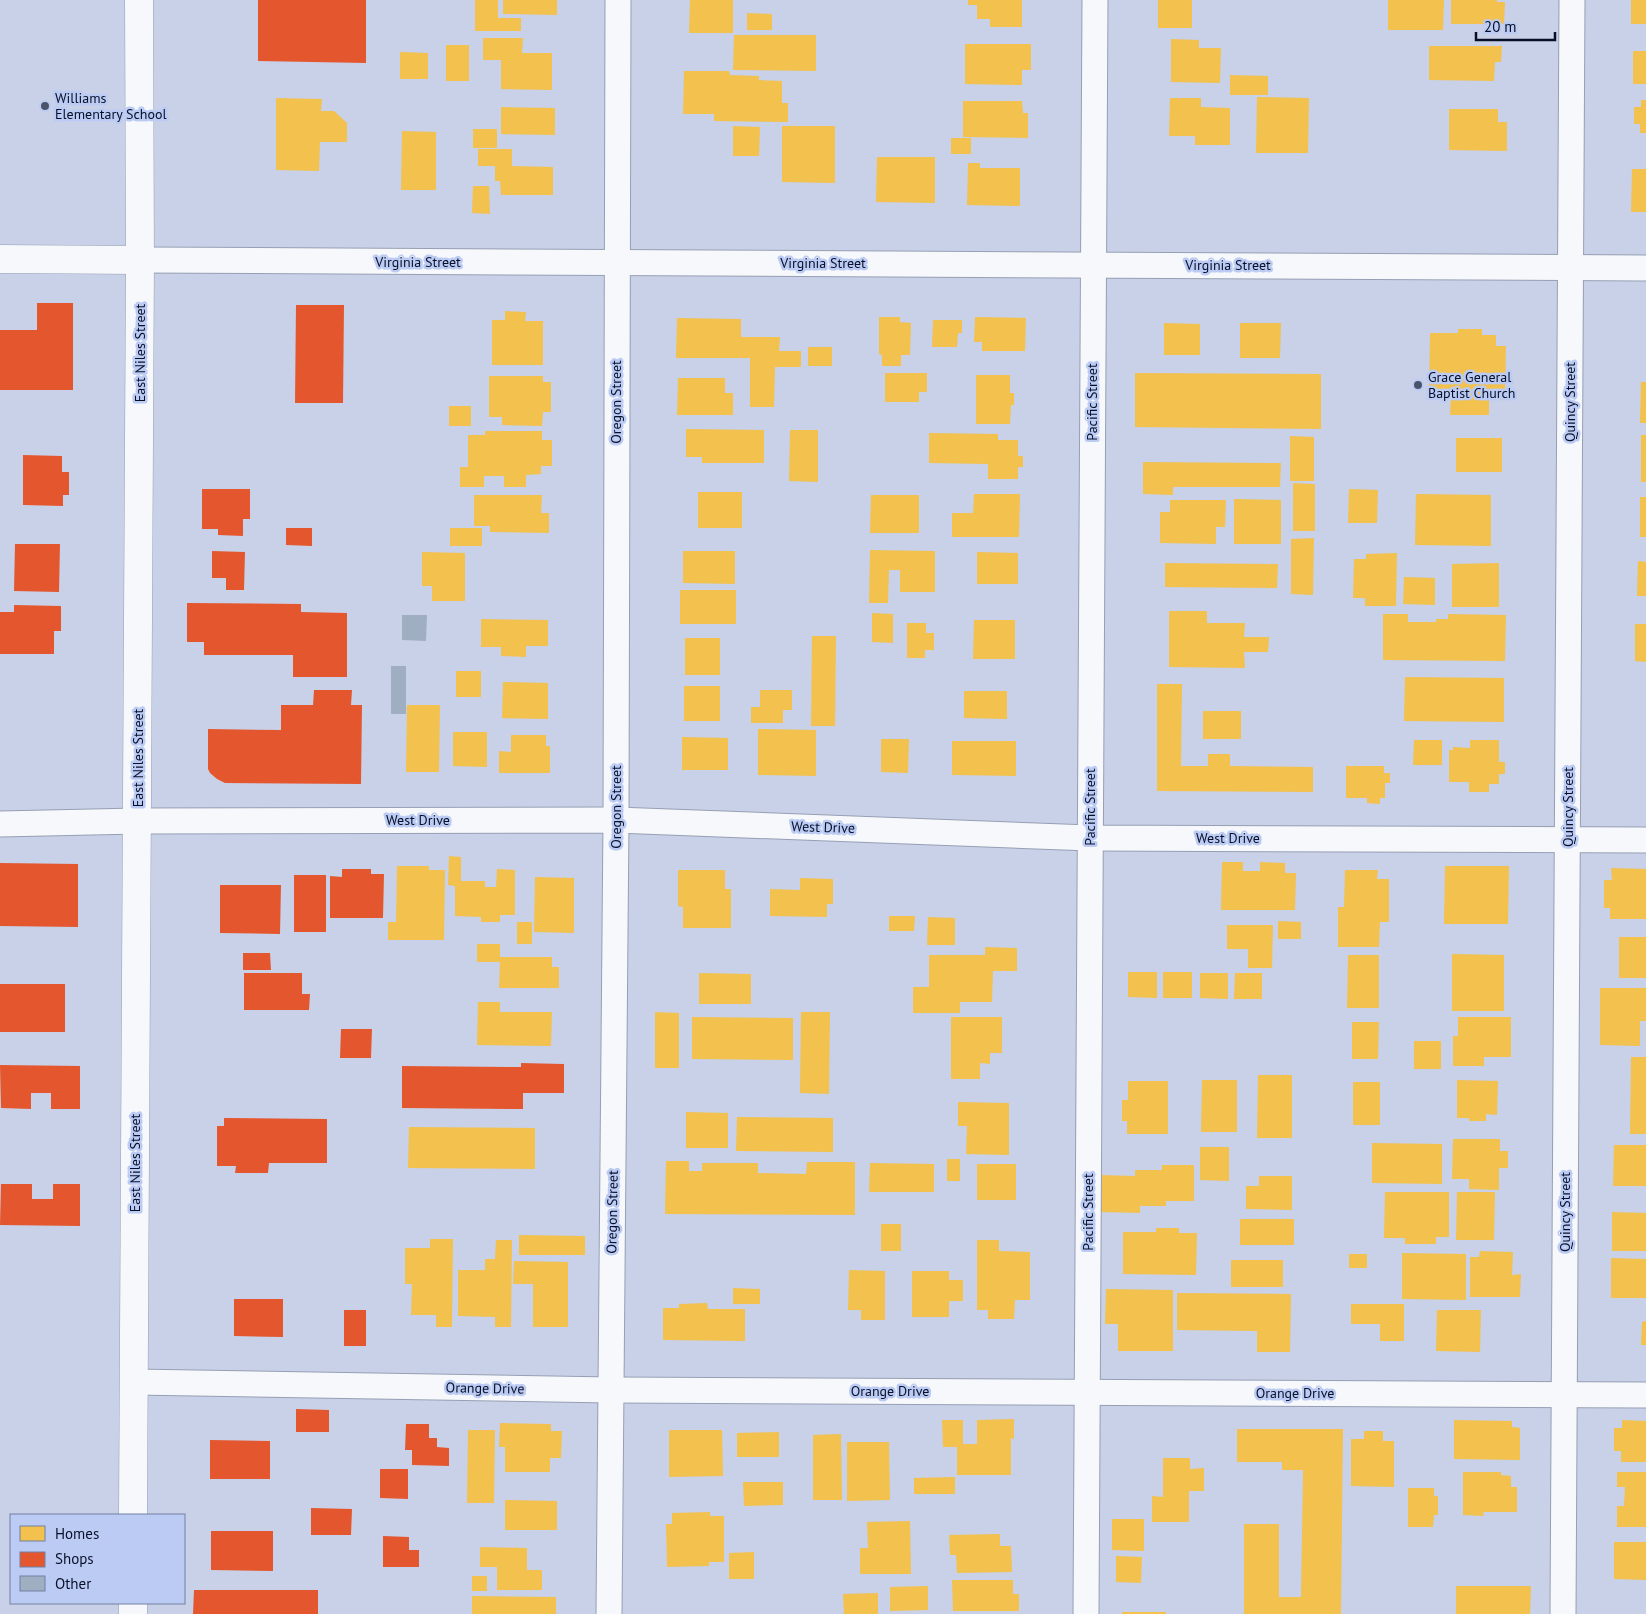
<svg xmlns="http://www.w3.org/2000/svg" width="1646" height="1614" font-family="'PT Sans',sans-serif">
  <rect width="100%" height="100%" fill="#c8d1e7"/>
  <g fill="#f2c14e">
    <path d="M475,0H498V18H521V31H475Z"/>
    <path d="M503,0H557V15L503,14Z"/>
    <path d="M690,0H733V33H689Z"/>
    <path d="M968,0H1022V27H990V19H977V5H968Z"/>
    <rect x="1158" y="0" width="34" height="28"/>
    <path d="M1388,0H1444L1443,30H1388Z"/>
    <path d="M1451,0H1497V2H1505L1504,24H1451Z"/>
    <rect x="1631" y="0" width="15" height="24"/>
    <path d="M747,13L772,14V30H747Z"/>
    <path d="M734,35H816V71L733,70Z"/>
    <path d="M483,38H523L522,53H552V90L501,89V60H483Z"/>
    <path d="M1171,39L1199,40V48H1221L1220,83L1171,82Z"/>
    <path d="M965,44H1031V70H1022V85L965,84Z"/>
    <rect x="446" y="45" width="23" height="36"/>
    <path d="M1429,46H1502L1501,62H1495L1494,81L1429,80Z"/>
    <rect x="1633" y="51" width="13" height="33"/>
    <path d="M400,52L428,53V79H400Z"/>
    <path d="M684,71H729L730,75L759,76V80L782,81V103H788V122L714,121V114H683Z"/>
    <path d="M1230,75L1268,76V95H1230Z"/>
    <path d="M1257,97L1309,98L1308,153H1256Z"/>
    <path d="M276,98L322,99L321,111H334L347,123V142H320L319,171L276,170Z"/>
    <path d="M1170,98H1201V107L1230,108V145H1195V136H1169Z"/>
    <path d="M1641,100H1646V133H1640V124H1634V107H1641Z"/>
    <path d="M963,101H1022L1023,113H1028V138L963,137Z"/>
    <path d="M501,107L555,108V135L501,134Z"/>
    <path d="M1449,109H1498V122H1507V151L1449,150Z"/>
    <path d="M733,126L760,127L759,156H733Z"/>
    <path d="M782,126H835V183L782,182Z"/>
    <rect x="473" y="129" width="24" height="19"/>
    <path d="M402,131L436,132V190H401Z"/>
    <rect x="951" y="138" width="20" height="16"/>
    <path d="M478,149H512V166L553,167V195H501L500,181H495V166H478Z"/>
    <path d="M877,157H935V203L876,202Z"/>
    <path d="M968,163H980V168H1020V206L967,205Z"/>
    <path d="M1632,169H1646V212H1631Z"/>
    <path d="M473,186H489L490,214L472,213Z"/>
    <path d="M505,311L526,312L525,321H543V365H492V320H505Z"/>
    <path d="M879,317H900V322L911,323L910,355H901V366H882V355L879,354Z"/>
    <path d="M975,317L1026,318L1025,351H982V342H974Z"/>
    <path d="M677,318L741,319V337H780L779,351H801V367H775L774,407H750V358H676Z"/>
    <path d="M933,320H962V333H958L957,347H932Z"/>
    <path d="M1164,323L1200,324V355H1164Z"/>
    <path d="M1240,323H1281L1280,358H1240Z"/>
    <path d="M1458,329H1482V335H1496V346H1506L1505,400H1489V415H1450L1451,397H1429L1430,333H1458Z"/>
    <rect x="808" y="347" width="24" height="19"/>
    <path d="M885,373H927V392H919V402H885Z"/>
    <path d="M1135,373L1321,374V429L1135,427Z"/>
    <path d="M976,375H1010V393H1014V405H1011L1010,424H976Z"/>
    <path d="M489,376H543V382H551V412H543L542,426L502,425V417H489Z"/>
    <path d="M678,378H725V393H733V415H677Z"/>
    <path d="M1641,382H1646V423H1640Z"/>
    <rect x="449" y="406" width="22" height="20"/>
    <path d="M686,429L764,430V463H702V457H686Z"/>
    <path d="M790,430H818V482L789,481Z"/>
    <path d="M485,431H542V440H552V466H541V474L526,475V487H504V476H484V487H460V467H468V435H485Z"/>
    <path d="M929,433L998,434V440H1018V456H1023V467H1018V479H988V464L929,463Z"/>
    <rect x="1641" y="435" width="5" height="47"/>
    <path d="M1290,436L1314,437V481H1290Z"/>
    <rect x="1456" y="438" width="46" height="34"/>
    <path d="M1143,462L1281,463L1280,487H1173V495L1143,494Z"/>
    <path d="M1293,483L1315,484V531H1293Z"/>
    <path d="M1349,489L1378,490L1377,523H1348Z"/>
    <rect x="698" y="492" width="44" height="36"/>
    <path d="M974,494H1020L1019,537H952V513H973Z"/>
    <path d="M1416,494L1491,495V546L1415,545Z"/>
    <path d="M474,495H542L541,513H549V533L490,532V526H474Z"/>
    <path d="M871,495H919V533H870Z"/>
    <rect x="1640" y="497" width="6" height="40"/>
    <path d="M1234,499L1281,500V544H1234Z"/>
    <path d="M1170,500H1226L1225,527H1216V544L1160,543V512H1170Z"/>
    <rect x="450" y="528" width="32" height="18"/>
    <path d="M1314,538L1313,595L1291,594V539Z"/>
    <path d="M870,550L935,551V592H900V570H889L888,603H869Z"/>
    <path d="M683,551H735V584L683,583Z"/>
    <path d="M422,552L465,553V601H432V586H422Z"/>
    <path d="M977,552L1018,553V584H977Z"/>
    <path d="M1397,553L1396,606H1365V598H1353L1354,559H1366V554Z"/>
    <path d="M1638,561L1646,562V596H1637Z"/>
    <path d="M1165,563L1278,564L1277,588L1165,587Z"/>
    <path d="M1499,563V607H1452V564Z"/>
    <path d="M1404,577L1435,578V605L1403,604Z"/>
    <rect x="680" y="590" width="56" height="34"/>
    <path d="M1169,611H1207V623H1245L1244,637H1269L1268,652H1244L1245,668L1169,667Z"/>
    <path d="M872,613L893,614V643L872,642Z"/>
    <path d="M1383,614H1408V622H1436V619H1448V614L1506,615L1505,661L1383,660Z"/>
    <path d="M481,619L548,620V646H526V657L501,656V647H481Z"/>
    <path d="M974,620H1015V659H973Z"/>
    <path d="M907,623H926V633H934V650H925V658H907Z"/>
    <path d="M1635,624H1646V662L1635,661Z"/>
    <path d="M812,636H836L835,726H811Z"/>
    <rect x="685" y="638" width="35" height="37"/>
    <rect x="456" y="671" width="25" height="26"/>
    <path d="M1405,677L1504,678V722L1404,721Z"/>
    <path d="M503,682L548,683V719L502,718Z"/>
    <path d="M1157,684H1182L1181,766H1208V754H1230V766L1313,767V792L1157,791Z"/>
    <rect x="684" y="686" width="36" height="35"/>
    <path d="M760,690H792V710H783V723H751V707H760Z"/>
    <path d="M964,691H1007V719L964,718Z"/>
    <path d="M407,705H440L439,772H406Z"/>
    <rect x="1203" y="711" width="38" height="28"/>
    <path d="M758,729L816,730V776L758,775Z"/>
    <path d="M453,732H487V767L453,766Z"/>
    <path d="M511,735H546V746H550V773H499V751L511,752Z"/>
    <path d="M682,737L728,738V770H682Z"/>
    <path d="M881,739H909L908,773L881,772Z"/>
    <path d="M1414,740H1442V765H1413Z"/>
    <path d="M1470,740H1499V762H1505V774H1499V784H1489V792H1469V782H1449V750H1453V747L1470,748Z"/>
    <path d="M952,741H1016V776L952,775Z"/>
    <path d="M1346,766H1384V773H1390V783H1385V798H1380V804L1367,803V798H1346Z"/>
    <path d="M449,856L461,857V881H485V887H496L497,869L515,870V915H500V922H481V917L455,916V886L448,885Z"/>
    <path d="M1222,862H1243V871H1260V862L1285,863V873H1296L1295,910H1221Z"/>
    <path d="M397,866H429V870H445L444,940H388V922H396Z"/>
    <path d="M1445,866H1509L1508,924H1444Z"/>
    <path d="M1611,868L1646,869V919H1610V908H1604V880H1612Z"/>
    <path d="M678,870H725V889H731V928H683V907L678,906Z"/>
    <path d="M1345,870H1378L1377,879H1389V922H1380L1379,947H1338V907H1344Z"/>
    <path d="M535,877L574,878V933L534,932Z"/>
    <path d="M800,878L833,879V904H827V917L770,916V889L800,890Z"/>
    <path d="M889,916H915L914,931H889Z"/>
    <path d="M928,917L955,918V945H927Z"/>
    <path d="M1278,921L1301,922V939H1278Z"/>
    <rect x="517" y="922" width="15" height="22"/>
    <path d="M1227,925H1273L1272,968H1248V949H1227Z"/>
    <rect x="1619" y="937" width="27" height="41"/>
    <path d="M477,944H500V957H552V967H559V988H499L500,962H477Z"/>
    <path d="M985,947L1017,948V971H993L992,1002H960V1013H913V987H929V955H985Z"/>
    <path d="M1452,954L1504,955V1011H1452Z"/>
    <path d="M1348,955H1379V1008H1347Z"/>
    <path d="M1128,972H1157V998L1128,997Z"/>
    <rect x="1163" y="972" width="29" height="26"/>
    <path d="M699,973L751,974V1004H699Z"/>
    <path d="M1200,973H1228V999L1200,998Z"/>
    <path d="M1235,973H1262V999H1234Z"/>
    <path d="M1600,988H1646V1021H1640V1046L1600,1045Z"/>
    <path d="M478,1002H500V1012H552L551,1046L477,1045Z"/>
    <path d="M655,1012L679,1013V1068H655Z"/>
    <path d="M801,1012H830L829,1094L800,1093Z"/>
    <path d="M692,1017L793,1018V1060L692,1059Z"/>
    <path d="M951,1017H1002V1053H990V1064L980,1063V1079H951Z"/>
    <path d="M1458,1017H1511V1057H1484V1066H1453V1036H1458Z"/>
    <path d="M1352,1022H1379L1378,1059H1352Z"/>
    <rect x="1414" y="1041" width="27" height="28"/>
    <path d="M1631,1057H1646V1134H1630Z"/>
    <path d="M1258,1075H1292V1138H1257Z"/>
    <path d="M1202,1080H1237V1132H1201Z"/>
    <path d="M1457,1080L1498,1081L1497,1115L1486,1114V1121H1469V1118H1457Z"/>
    <path d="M1128,1081H1168V1134H1127V1121H1122V1100H1128Z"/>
    <rect x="1353" y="1082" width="27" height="43"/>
    <path d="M958,1102L1009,1103V1155L966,1154L967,1126H958Z"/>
    <path d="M686,1112L728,1113V1148H686Z"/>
    <path d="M737,1117L833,1118V1152L736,1151Z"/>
    <path d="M409,1127L535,1128V1169L408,1168Z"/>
    <path d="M1453,1139H1500V1151H1508V1168H1499V1190L1469,1189V1179H1452Z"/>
    <path d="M1372,1143L1442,1144V1184L1372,1183Z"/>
    <path d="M1614,1145H1646V1186H1613Z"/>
    <path d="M1200,1147H1229V1181L1200,1180Z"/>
    <rect x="947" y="1159" width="13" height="22"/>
    <path d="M666,1161H689V1171H702V1163H758V1173L806,1174L807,1162H855V1215L665,1214Z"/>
    <path d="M870,1163L934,1164V1192H869Z"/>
    <rect x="977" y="1164" width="39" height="36"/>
    <path d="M1162,1165H1194V1201H1166V1206H1140V1213L1100,1212V1175L1135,1176V1170H1162Z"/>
    <path d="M1259,1176H1292V1210L1246,1209V1186H1259Z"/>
    <path d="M1385,1192H1449V1237H1436V1244H1405V1238H1384Z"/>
    <path d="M1457,1192H1495L1494,1240H1456Z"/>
    <path d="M1612,1212L1646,1213V1251H1612Z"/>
    <rect x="1240" y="1219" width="54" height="26"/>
    <rect x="881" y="1224" width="20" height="27"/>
    <path d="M1156,1228H1179V1233H1197L1196,1275L1123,1274V1232H1156Z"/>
    <path d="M519,1235L585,1236V1255H519Z"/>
    <path d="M430,1239H453L452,1327H436V1315H411L412,1284H405V1248H430Z"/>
    <path d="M496,1240H512L511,1327H495V1317L458,1316V1270H485V1259H495Z"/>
    <path d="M977,1240H999V1251L1030,1252V1300H1015L1014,1319H988V1310H977Z"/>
    <path d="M1480,1251L1513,1252L1512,1275L1521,1274L1520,1297H1470V1257H1479Z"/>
    <path d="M1402,1253L1466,1254V1300L1402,1299Z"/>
    <rect x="1349" y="1254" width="18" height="14"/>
    <path d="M1611,1258L1646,1259V1298H1611Z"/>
    <rect x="1231" y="1260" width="52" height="27"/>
    <path d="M514,1261L568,1262V1327H533V1284H513Z"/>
    <path d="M849,1270L885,1271V1320H861V1310H848Z"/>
    <path d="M912,1271H949V1280H963V1301H949V1317H912Z"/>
    <path d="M733,1288L760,1289V1304H733Z"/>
    <path d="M1106,1289L1173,1290V1351H1118V1324H1105Z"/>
    <path d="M1177,1293L1291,1294L1290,1352H1257V1331L1177,1330Z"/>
    <path d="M707,1303L708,1309H745V1341L663,1340V1308H679V1304Z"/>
    <path d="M1351,1304H1404V1341H1380V1324H1351Z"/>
    <path d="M1437,1310H1481L1480,1352L1436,1351Z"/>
    <path d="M1646,1321V1345H1641L1642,1322Z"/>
    <path d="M1014,1419V1439L1011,1438V1475H957V1447H943L942,1420H963V1444H977V1420Z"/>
    <path d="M1454,1420L1512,1421V1427L1520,1428V1460L1454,1459Z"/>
    <path d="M1622,1420L1646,1421V1462H1621V1451H1614V1428H1622Z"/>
    <path d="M500,1423L551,1424V1431H562L561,1458H550V1472H505V1447H499Z"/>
    <path d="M1237,1429H1343L1341,1614H1244V1524H1279V1597H1301L1303,1470H1282V1462H1237Z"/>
    <path d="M468,1430H495L494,1503H467Z"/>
    <path d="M669,1430H722L723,1476L669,1477Z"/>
    <path d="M1364,1431H1383V1441H1394V1487L1351,1486V1439H1364Z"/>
    <path d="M779,1432V1457H737V1433Z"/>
    <path d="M841,1434L842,1500H813V1435Z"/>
    <path d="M847,1442H889L890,1500L847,1501Z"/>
    <path d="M1163,1458H1190V1469L1204,1468V1491H1189V1522H1152V1496L1163,1497Z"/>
    <path d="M1463,1472H1501V1475L1511,1476V1487H1517V1512H1483L1484,1516L1463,1515Z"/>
    <path d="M1617,1472H1646V1527H1617V1506H1624L1625,1487H1617Z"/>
    <path d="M955,1477V1494H914V1478Z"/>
    <path d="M743,1482H783V1505L744,1506Z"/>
    <path d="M1408,1488H1434V1496H1438V1515H1434L1433,1527H1408Z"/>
    <path d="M505,1500L557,1501V1530H505Z"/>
    <path d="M710,1512V1516H724V1562H709V1566L667,1567L666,1524H672V1513Z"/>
    <path d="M1112,1519H1144V1551L1112,1550Z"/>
    <path d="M910,1521L911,1574H860V1548H868L867,1522Z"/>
    <path d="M1000,1534V1546H1011L1012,1572L957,1573L956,1555H950L949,1535Z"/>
    <path d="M1614,1542H1646V1580L1614,1579Z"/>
    <path d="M480,1547L527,1548V1570H542V1590H497V1567H480Z"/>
    <path d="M754,1552V1579H729V1553Z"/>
    <path d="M1116,1556L1142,1557L1141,1583L1116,1582Z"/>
    <rect x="472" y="1576" width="15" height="15"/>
    <path d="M952,1580H1013V1594H1019V1611H953Z"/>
    <path d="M928,1586V1610L890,1611V1587Z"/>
    <path d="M1456,1586H1531L1530,1614H1456Z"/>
    <path d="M878,1593V1614H844L843,1594Z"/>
    <path d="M472,1596L556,1597V1614H472Z"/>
    <rect x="1122" y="1612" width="44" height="2"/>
  </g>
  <g fill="#e4572e">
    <path d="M258,0H366V63L258,61Z"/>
    <path d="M37,303H73V390H0V330H37Z"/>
    <path d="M296,305H344L343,403H295Z"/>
    <path d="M23,455L62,456V472H69V495H63V506L23,505Z"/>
    <path d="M202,489H250V519H243V536L218,535V529H202Z"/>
    <path d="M286,528H312V546L286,545Z"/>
    <path d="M15,544H60L59,592L14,591Z"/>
    <path d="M212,551L245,552L244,590H226V578H212Z"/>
    <path d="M187,603L301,604V612L347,613V677H293V655H204V642H187Z"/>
    <path d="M14,605L61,606V631H54V654H0V612H14Z"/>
    <path d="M314,690H352L351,705H362L361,784L225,783L217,779L210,773L208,769V729L281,730V705H313Z"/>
    <path d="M0,863L78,864V927L0,926Z"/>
    <path d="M342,869H371V874H384L383,918H330V876L342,877Z"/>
    <rect x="294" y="875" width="32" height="57"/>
    <path d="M220,885H281L280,934L220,933Z"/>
    <path d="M243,953H270L271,970H243Z"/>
    <path d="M244,973H302V994H310L309,1010H244Z"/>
    <rect x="0" y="984" width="65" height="48"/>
    <path d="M341,1029H372L371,1058H340Z"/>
    <path d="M521,1063L564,1064V1093H523V1109L402,1108V1066L521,1067Z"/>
    <path d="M0,1065L80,1066V1109H51V1093H31V1109L1,1108Z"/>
    <path d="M224,1118L327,1119V1163H269L268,1173H235L236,1166H217V1126H224Z"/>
    <path d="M1,1184H32V1199H53V1184H80V1226L0,1225Z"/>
    <path d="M234,1299H283V1337L234,1336Z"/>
    <rect x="344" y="1310" width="22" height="36"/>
    <path d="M296,1409L329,1410V1432H296Z"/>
    <path d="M406,1424H429V1438H437V1447L449,1448V1466L412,1465V1450H405Z"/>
    <path d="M210,1440L270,1441V1479H210Z"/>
    <path d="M380,1469H408V1499L380,1498Z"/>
    <path d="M311,1508L352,1509L351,1535H311Z"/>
    <path d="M211,1531H273V1571L211,1570Z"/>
    <path d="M383,1536L409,1537V1550H419V1567H383Z"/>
    <path d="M194,1590H318V1614H193Z"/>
  </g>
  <g fill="#a0aec2">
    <path d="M402,615H427L426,641L402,640Z"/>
    <rect x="391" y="666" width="15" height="48"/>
  </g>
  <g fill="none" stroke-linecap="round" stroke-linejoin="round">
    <defs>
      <g id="street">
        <path d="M140,260L1646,268"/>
        <path d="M0,824L138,821L616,820L1090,838L1646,840"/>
        <path d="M134,1382L611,1390L1646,1395"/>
        <path d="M609,1614L616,820L618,0"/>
        <path d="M1086,1614L1095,0"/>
        <path d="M1563,1614L1572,0"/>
      </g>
      <g id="secondary">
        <path d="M0,259L140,260"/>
        <path d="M133,1515L140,260L139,0"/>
        <path d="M133,1614V1603"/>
      </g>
    </defs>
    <use href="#street" stroke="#969fb4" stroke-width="27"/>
    <use href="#secondary" stroke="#969fb4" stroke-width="29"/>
    <use href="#street" stroke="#f7f8fb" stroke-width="25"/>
    <use href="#secondary" stroke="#f7f8fb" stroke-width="28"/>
  </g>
  <g fill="#4b546b" stroke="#bbcbf4" stroke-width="2">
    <circle cx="45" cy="106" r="5"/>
    <circle cx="1418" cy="385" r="5"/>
  </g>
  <g text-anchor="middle" stroke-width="5" stroke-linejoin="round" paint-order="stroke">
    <g font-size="14" fill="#081028" stroke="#bbcbf4" text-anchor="start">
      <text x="55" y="103">Williams<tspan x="55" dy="16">Elementary School</tspan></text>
      <text x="1428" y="382">Grace General<tspan x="1428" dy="16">Baptist Church</tspan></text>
    </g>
    <g font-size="14" fill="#081028" stroke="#bbcbf4">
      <text x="418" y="267">Virginia Street</text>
      <text x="823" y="268">Virginia Street</text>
      <text x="1228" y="270">Virginia Street</text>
      <text transform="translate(140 353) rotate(-90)" y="5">East Niles Street</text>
      <text transform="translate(616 402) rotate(-90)" y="5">Oregon Street</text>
      <text transform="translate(1092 402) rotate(-90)" y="5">Pacific Street</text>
      <text transform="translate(1570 402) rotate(-90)" y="5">Quincy Street</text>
      <text transform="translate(138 758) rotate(-90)" y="5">East Niles Street</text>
      <text transform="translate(616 807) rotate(-90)" y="5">Oregon Street</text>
      <text transform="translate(1090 807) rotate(-90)" y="5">Pacific Street</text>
      <text transform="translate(1568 807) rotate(-90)" y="5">Quincy Street</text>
      <text x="418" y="825">West Drive</text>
      <text transform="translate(823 827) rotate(2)" y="5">West Drive</text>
      <text x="1228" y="843">West Drive</text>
      <text transform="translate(135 1163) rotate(-90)" y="5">East Niles Street</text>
      <text transform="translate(612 1212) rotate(-89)" y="5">Oregon Street</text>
      <text transform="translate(1088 1212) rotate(-90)" y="5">Pacific Street</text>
      <text transform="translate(1565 1212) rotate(-90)" y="5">Quincy Street</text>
      <text transform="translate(485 1388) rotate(1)" y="5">Orange Drive</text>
      <text x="890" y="1396">Orange Drive</text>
      <text x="1295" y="1398">Orange Drive</text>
    </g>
  </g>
  <rect x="10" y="1514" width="175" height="90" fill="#bbcbf4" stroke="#7380a2"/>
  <rect x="20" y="1526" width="25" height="15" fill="#f2c14e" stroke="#7380a2"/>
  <text x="55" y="1539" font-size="15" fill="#081028">Homes</text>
  <rect x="20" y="1552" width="25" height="15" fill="#e4572e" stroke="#7380a2"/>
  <text x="55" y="1564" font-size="15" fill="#081028">Shops</text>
  <rect x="20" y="1576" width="25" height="15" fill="#a0aec2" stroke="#7380a2"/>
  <text x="55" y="1589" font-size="15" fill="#081028">Other</text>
  <path d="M1476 32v8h79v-8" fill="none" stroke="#081028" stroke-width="2.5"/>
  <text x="1484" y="32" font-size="15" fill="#081028" stroke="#bbcbf4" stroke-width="4" paint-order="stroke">20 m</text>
</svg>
